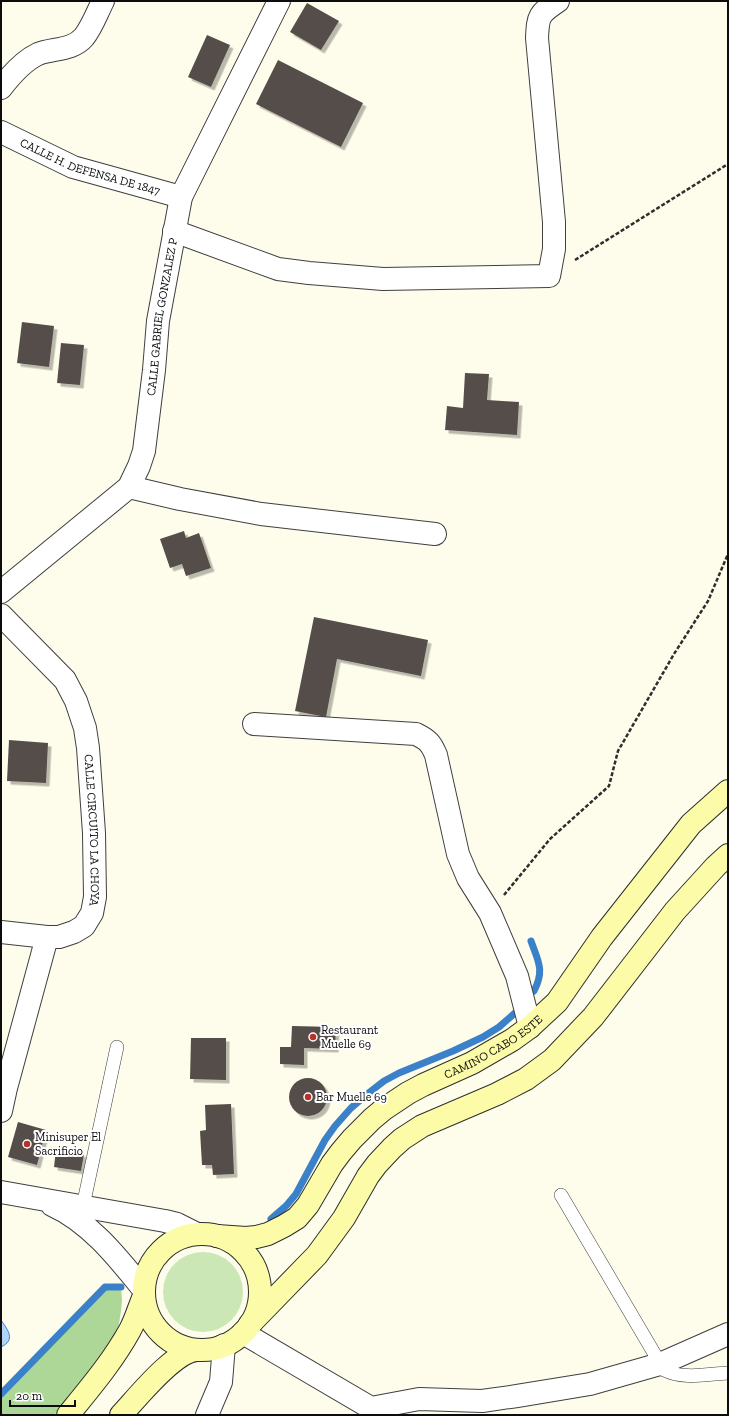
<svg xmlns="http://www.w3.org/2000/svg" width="729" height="1416" font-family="'Zilla Slab',serif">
  <defs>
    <filter id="shadow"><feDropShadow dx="3.5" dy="3.5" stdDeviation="0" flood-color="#0004"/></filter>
  </defs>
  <rect width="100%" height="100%" fill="#fefdeb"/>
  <circle fill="#cbe7b6" cx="203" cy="1292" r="40"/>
  <path fill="#add796" d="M105,1287H121L122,1300L121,1311L119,1324L114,1337L73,1396L54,1415H1V1394Z"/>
  <path fill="#b1d4f4" stroke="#3b81c9" d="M1,1320C8,1330 16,1340 1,1347Z"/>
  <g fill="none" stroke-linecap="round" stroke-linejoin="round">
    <g stroke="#3b81c9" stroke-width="7">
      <path d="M531,941C538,961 545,970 534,991"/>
      <path d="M271,1219L286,1206L296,1194L325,1140L335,1126L351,1108L366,1095L384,1081L399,1073L453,1051L483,1037L499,1027L515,1013"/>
      <path d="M1,1394L105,1287H121"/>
    </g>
  </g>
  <g fill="#544e48" filter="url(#shadow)">
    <path d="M307,3L339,21L321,50L290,32Z"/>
    <path d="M207,35L230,45L211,87L188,77Z"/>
    <path d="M278,60L363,103L341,147L256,104Z"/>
    <path d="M22,322L54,326L49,367L17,363Z"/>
    <path d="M61,343L84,345L80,385L57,383Z"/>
    <path d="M465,373L489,374L487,400L519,402L517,435L445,430L447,406L463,408Z"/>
    <path d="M184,531L186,538L199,533L211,568L186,576L182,564L170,568L160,539Z"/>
    <path d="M314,617L428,640L421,676L337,659L326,717L295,711Z"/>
    <path d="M9,740L48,743L46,783L7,781Z"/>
    <path d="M292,1026L336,1027L335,1049L304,1048V1065L280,1064V1047H291Z"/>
    <path d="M191,1038H226V1080L190,1079Z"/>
    <circle cx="308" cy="1097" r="19"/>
    <path d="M231,1104L234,1174L213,1175L212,1165H202L200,1131L206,1130L205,1105Z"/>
    <path d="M18,1122L46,1130L37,1165L8,1157Z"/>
    <path d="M56,1150L84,1154L81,1171L54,1167Z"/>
  </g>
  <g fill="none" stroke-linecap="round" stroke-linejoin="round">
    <defs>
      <g id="service">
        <path d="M561,1195L664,1370C685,1380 706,1374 728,1373"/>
        <path d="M83,1206L117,1047"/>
      </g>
      <g id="minor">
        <path d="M1,88C11,75 23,61 38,54C53,48 72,51 84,37C92,27 97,13 103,1"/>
        <path id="s1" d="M1,132L73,167L181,197"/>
        <path d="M174,231L278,269L309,273L383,279L549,276L554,249V222L537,38C538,15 539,14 558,1"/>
        <path d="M129,487L180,499L261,514L435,534"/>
        <path id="s2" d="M1,592L129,487L139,466L144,451L154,370L158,321L181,197L279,1"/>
        <path id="s3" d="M1,615L65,680L76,701L85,728L88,748L94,833L95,897L92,913L84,926L74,932L59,937H47L6,1088L1,1111"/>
        <path d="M254,724L416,734C428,740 431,743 436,755L458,854L468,878L490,913L517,976L530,1027"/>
        <path d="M1,932L47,937"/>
        <path d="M1,1192L165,1221L177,1224L197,1234"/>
        <path d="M52,1205C90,1222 118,1258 144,1290"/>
        <path d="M243,1333L371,1408L419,1399L482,1401L517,1396L590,1384L660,1364L728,1334"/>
        <path d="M207,1415L221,1382L224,1345"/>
      </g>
      <g id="secondary">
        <circle cx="202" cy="1292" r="58"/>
        <path id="s4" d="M217,1236L246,1238L256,1237L268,1234L284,1226L297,1218L308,1205L332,1164L341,1152L352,1139L372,1119L384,1109L408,1093L423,1085L472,1063L512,1040L530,1027L557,1002L602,937L691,824L728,791"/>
        <path d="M250,1324L317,1255L344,1218L368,1176L377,1164L392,1148L402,1139L422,1126L497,1094L526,1079L552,1060L593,1017L675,911L716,866L728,855"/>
        <path d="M68,1415C90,1388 113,1361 130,1330C136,1319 139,1307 144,1296"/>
        <path d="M121,1415C137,1398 174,1351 197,1350"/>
      </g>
    </defs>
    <use href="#service" stroke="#3f3f3f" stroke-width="14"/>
    <use href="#minor" stroke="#3f3f3f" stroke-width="24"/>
    <use href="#secondary" stroke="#2e2e2e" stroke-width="24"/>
    <g stroke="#2e2e2e" stroke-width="2.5" stroke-dasharray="4 2" stroke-linecap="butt">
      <path d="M575,260L728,164"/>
      <path d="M504,895L550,839L609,786L618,751L674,654L708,601L728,554"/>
    </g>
    <use href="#service" stroke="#fff" stroke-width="13"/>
    <use href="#minor" stroke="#fff" stroke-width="22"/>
    <use href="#secondary" stroke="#fcfca8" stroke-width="22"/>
  </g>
  <g fill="#b73029" stroke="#fff" stroke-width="1.5">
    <circle cx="313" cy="1037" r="4"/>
    <circle cx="308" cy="1097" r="4"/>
    <circle cx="27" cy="1144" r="4"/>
  </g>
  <g text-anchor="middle" stroke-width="4" stroke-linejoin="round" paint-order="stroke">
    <g font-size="12" fill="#0c0c0c" stroke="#fff">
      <text dy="4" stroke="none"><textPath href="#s1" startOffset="96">CALLE H. DEFENSA DE 1847</textPath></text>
      <text dy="4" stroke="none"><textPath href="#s2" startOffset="340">CALLE GABRIEL GONZALEZ P</textPath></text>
      <text dy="4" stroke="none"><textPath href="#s3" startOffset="246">CALLE CIRCUITO LA CHOYA</textPath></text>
      <text dy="4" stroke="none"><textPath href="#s4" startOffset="351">CAMINO CABO ESTE</textPath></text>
    </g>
    <g font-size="12" fill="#0c0c0c" stroke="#fff" text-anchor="start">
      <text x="321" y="1034">Restaurant<tspan x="321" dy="14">Muelle 69</tspan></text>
      <text x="316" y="1101">Bar Muelle 69</text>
      <text x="35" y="1141">Minisuper El<tspan x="35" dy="14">Sacrificio</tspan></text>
    </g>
  </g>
  <rect width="729" height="1416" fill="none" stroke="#0c0c0c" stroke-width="4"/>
  <path d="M10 1400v6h65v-6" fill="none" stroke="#0c0c0c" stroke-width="2"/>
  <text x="16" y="1400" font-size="12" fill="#0c0c0c" stroke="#ffffff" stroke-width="3" paint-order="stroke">20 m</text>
</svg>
